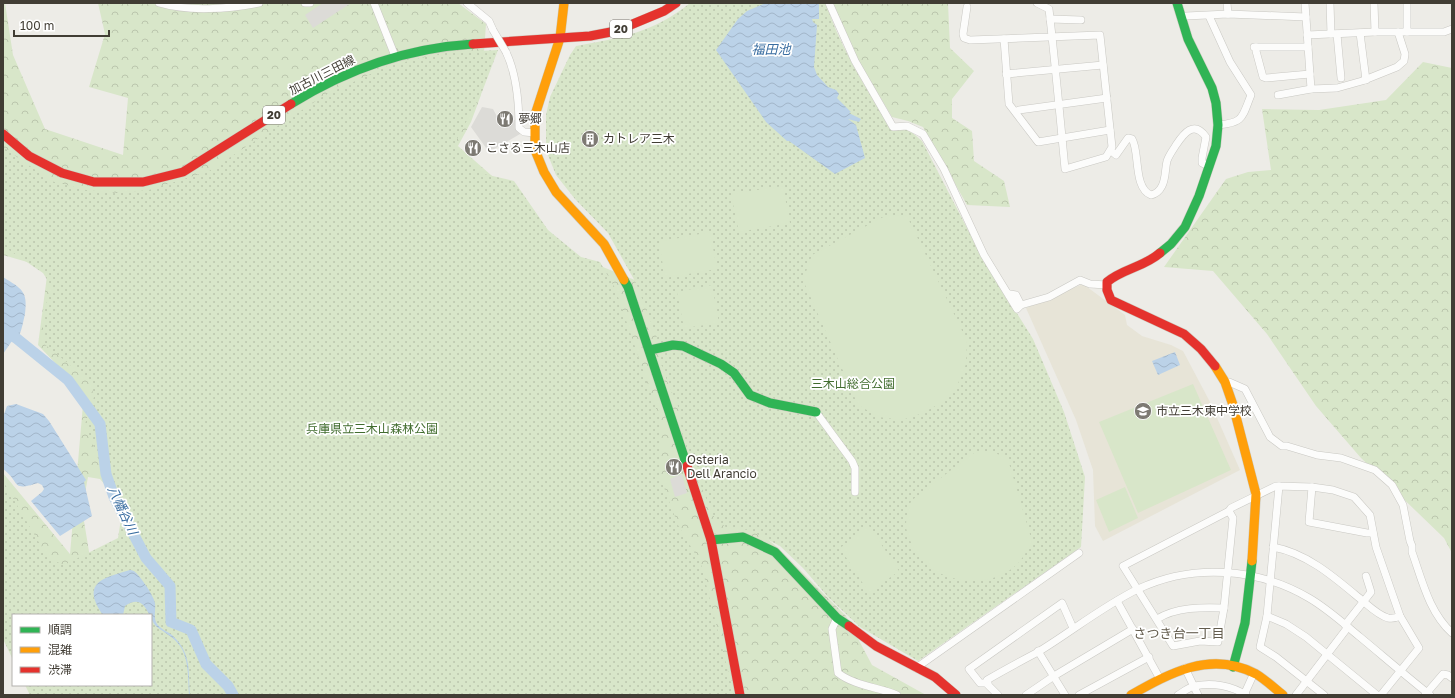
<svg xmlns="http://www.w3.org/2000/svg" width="1455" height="698" font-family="'Golos Text','Noto Sans JP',sans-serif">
  <defs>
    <pattern id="forest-crowns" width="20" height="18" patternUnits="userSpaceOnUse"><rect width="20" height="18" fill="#d8e6c9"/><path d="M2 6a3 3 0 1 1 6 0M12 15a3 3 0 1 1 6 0" fill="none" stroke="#bbc6ad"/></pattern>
    <pattern id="park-dots" width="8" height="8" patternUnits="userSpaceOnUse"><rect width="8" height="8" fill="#d8e6c9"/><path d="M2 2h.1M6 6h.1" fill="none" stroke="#bbc6ad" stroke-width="1.8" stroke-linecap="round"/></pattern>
    <pattern id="water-waves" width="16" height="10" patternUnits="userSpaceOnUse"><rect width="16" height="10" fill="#bbd2e8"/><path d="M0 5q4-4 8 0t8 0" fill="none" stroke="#a2b5c8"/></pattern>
  </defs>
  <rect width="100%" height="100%" fill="#edece7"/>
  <path fill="#e7e4d7" d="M1083,284L1125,315L1127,325L1142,336L1171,345L1183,351L1210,402L1240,470L1103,541L1095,526L1093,470L1076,420L1026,308Z"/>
  <g fill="url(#forest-crowns)">
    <path d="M3,3H5L13,55L45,129L123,155L128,98L89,87L105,34L98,3H458L486,24L481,95L471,122L458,146L517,198L558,242L591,265H598L647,285L754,528L777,547L846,616L872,665L926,695H652L151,539L100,479L88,477L82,509L94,582L13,615L3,633V473L70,554L84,393L38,345L48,268L3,255Z"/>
    <path d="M833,3H948L950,48L974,71L952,99V118L972,131L974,161L1004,181L1010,207L967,205L923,127L908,121L892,117L858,60Z"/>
    <path d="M1423,62L1452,68V553L1444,538L1361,458L1316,406L1267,334L1213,271L1164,267L1226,179L1248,172L1271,170L1262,109L1319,110L1386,100Z"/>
  </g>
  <g fill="url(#park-dots)">
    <path d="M690,3H826C840,48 867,89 891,129H908L922,141L983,259L1033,339L1064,412L1085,477L1081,547L918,661L860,627L828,597L803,568L780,546L749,530L727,528L715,519L694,470L683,438L678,406L667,381L659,356V343L636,283L608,233L575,199L556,175L546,150V115L550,97L570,55L576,46C620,38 655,32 690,3Z"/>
    <path d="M498,50L482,92L454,145L484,174L514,181L548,230L581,257L600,262L615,288L661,423L659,474L678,525L701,564L734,695H30L25,685H151V615H13V660L3,639V481L48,558L64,565L118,538L121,519L85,424L94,397L90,381L43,343V310L53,289L43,273L3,246V147L51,181L86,190L117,193L149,190L209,171L325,95L388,66L442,53Z"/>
  </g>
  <g fill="#d8e6c9">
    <path d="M783,186L790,223L739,232L731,194Z"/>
    <path d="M887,215L907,216L967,341L966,364L957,386L944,401L923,413L902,420L879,417L858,405L803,280L812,255Z"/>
    <path d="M710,232L717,269L665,278L659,242Z"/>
    <path d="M712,285L719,323L684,328L677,292Z"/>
    <path d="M1193,384L1231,470L1138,513L1099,422Z"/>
    <path d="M981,450L1005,456L1009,463L1032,541C1024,556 1020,565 1005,573C973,591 921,577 910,540C908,536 906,530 906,525C906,517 909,509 911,501L972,454Z"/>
    <path d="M1125,487L1138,518L1109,532L1096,500Z"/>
    <path d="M869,526L899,571L869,593L840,548Z"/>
  </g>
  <g fill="#dcdbd7">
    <path d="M323,3H351L313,28L305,15Z"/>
    <path d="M482,107L493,109L502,126L516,119L520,134L489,152L471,127Z"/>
    <path d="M682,474L687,493L675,497L670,479Z"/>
  </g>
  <g fill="url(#water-waves)">
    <path d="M766,3H809L810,4L819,3V19H812L813,22L817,25L814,67L817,75L828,87L836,90L839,94L837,98L851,112L849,113L861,119L859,122L848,119L856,125L865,158L835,174L789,141H787L766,122L716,50L738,19L747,11Z"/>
    <path d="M3,277C22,289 28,291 25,314C23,322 22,329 19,336L14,338L3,354Z"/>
    <path d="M1175,352L1180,365L1158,375L1152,361Z"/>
    <path d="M16,404L43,414L49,421L86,480L84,482L92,516L60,536L31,501L42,492L44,489L42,485L38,483C10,492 21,482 3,469V417L7,406Z"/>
    <path d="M130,570C131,570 135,571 135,572C141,577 154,596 155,603C156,611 153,617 157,624C161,630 170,632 174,637C192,655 188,672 190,695H189C188,681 189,662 182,649C176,638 166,634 157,627C148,619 146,591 125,606L123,615H103C81,583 102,578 130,570Z"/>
  </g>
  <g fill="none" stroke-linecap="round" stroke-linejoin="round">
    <path stroke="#bbd2e8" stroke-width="11" d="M3,330L16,338L68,380L100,424L106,474L114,497L146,558L170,586L171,622L191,630L206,664L228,686L233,695"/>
    <defs>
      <g id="street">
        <path d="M159,3C189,12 229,9 259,3"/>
        <path d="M305,3H310"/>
        <path d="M374,3L395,56"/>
        <path d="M467,3L489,21L493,30"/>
        <path d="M829,3L855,61L893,127L907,126L923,134L944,169L984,255L1017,309L1021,305L1016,295L1010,294L1009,296"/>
        <path d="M1227,3L1228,14"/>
        <path d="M1305,3L1311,89"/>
        <path d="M1330,3L1331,34"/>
        <path d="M1374,3L1375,32"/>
        <path d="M1407,3V32"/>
        <path d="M967,7L963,34L964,38L970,40L1100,35L1112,147L1106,157L1065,169C1060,116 1055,62 1049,9L1037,3"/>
        <path d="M1209,16L1230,62L1251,95C1242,117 1244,123 1218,125"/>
        <path d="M1181,18L1186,16L1228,14L1306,17"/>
        <path d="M1050,19L1081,20"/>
        <path d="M1360,33L1366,80"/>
        <path d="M1337,34L1341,78"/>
        <path d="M1307,35L1375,32H1444L1452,29"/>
        <path d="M1004,39L1009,104L1038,142L1110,130"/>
        <path d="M1254,47H1308"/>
        <path d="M1256,47V51L1263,77L1266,78L1310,74"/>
        <path d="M506,52C517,75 519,103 519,128L524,132L535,133"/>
        <path d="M1006,74L1103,65"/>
        <path d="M1278,95L1311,89L1337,88L1362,81L1397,67L1404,61L1405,54L1398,32"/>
        <path d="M1016,112L1019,110L1107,98"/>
        <path d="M1111,151L1116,155L1128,138L1132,139C1140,151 1133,188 1151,195C1156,194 1160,190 1162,186C1166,178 1165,169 1167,161C1169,155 1173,150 1176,145C1184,133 1194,120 1206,137L1202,158V163L1209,166"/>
        <path d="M1021,305L1049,297L1080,280L1090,284L1107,285"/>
        <path d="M1225,382H1229L1245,389L1270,437L1282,446H1287L1317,455L1341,458L1375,470L1392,485L1403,505L1410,541L1412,546V552C1422,580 1429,612 1452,633"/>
        <path d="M816,412L852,461L855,468V492"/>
        <path d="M1279,486L1267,616L1260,647L1276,657L1324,695"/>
        <path d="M1312,487L1309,522L1367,533H1373"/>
        <path d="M1229,511L1233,518L1224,608L1218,642L1200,641L1173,646L1123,566Z"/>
        <path d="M1229,511L1231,508L1276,486L1312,487L1333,490L1354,497L1370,515L1376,547L1400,616L1419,648L1381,695"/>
        <path d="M1273,547C1306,553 1333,576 1358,597C1367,604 1377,615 1388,618C1393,619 1396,618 1400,616"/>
        <path d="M1117,601L1160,679"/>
        <path d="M1267,616L1286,624L1306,637L1377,695"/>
        <path d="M837,618L832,629L838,673C855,686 878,687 897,695"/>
        <path d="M1157,619C1176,607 1203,607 1224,608"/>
        <path d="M1345,625L1371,592L1366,576"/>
        <path d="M1038,651L1065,695"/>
        <path d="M916,668L1079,553"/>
        <path d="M1185,668L1198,695"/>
        <path d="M988,683H980L969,669L1062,603L1073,628"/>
        <path d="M998,695L988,685L987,680C1004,670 1021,661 1038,652C1071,632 1103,606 1138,589C1193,563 1258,568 1309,598C1328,609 1344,624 1360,637C1383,656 1406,676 1430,695"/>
        <path d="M1026,695L1054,676L1133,629"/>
        <path d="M1079,695L1149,657"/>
        <path d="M1178,695C1183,692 1189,687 1195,686C1212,682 1232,686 1246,695"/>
        <path d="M1244,695L1254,673"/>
        <path d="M1296,695L1348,627"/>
        <path d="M1425,695L1443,674L1448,675L1452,678"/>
      </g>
      <g id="fast">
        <path d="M291,104C347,69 408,48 473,44"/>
        <path d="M1160,253L1171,244L1185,227L1199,196L1216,146L1218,125L1216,103L1212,88L1188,39L1177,3"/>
        <path d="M624,280L628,287L687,466"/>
        <path d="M650,350L673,345L683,346L721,364L734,373L750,395L770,403L816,412"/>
        <path d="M711,540L743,537L775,552L837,618L849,626"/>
        <path d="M1233,667L1245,623L1252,561"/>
      </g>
      <g id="slow">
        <path d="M564,3L560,38L535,115V150L544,172L556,192L604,244L624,280"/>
        <path d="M1215,366L1225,382L1233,405L1256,494L1252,561"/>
        <path d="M1131,695C1170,673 1211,650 1256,674C1266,680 1274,688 1283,695"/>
      </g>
      <g id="jam">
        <path d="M473,44L590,36L616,31L664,11L676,3"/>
        <path d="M3,134L29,156L62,173L94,182H143L183,172L291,104"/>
        <path d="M1160,253C1144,267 1122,269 1107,282V290L1111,300L1184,334L1201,349L1215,366"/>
        <path d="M687,466L711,540L740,695"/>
        <path d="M849,626L876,646L935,677L956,695"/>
      </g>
    </defs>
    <use href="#street" stroke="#c9c8c3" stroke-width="8"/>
    <use href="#fast" stroke="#ccc9be" stroke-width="10"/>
    <use href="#slow" stroke="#ccc9be" stroke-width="10"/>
    <use href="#jam" stroke="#ccc9be" stroke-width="10"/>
    <use href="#street" stroke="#fcfcfb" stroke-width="7"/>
    <use href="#fast" stroke="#30b455" stroke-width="9"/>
    <use href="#slow" stroke="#ff9f0a" stroke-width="9"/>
    <use href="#jam" stroke="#e5322d" stroke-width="9"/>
    <defs>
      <path id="street-bridge" d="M493,30L506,52"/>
    </defs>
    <use href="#street-bridge" stroke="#c9c8c3" stroke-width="8" stroke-linecap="butt"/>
    <use href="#street-bridge" stroke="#fcfcfb" stroke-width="7"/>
  </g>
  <defs>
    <symbol id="restaurant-disc" viewBox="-11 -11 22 22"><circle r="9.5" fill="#7d7a73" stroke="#fff"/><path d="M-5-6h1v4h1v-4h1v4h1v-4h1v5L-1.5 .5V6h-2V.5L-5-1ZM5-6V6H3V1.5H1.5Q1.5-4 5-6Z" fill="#fff"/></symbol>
    <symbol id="building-disc" viewBox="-11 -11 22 22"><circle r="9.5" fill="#7d7a73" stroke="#fff"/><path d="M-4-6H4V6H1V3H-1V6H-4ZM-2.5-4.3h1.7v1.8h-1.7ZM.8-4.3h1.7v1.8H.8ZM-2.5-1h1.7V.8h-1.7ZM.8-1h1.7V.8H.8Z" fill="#fff"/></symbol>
    <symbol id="school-disc" viewBox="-11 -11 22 22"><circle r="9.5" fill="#7d7a73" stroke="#fff"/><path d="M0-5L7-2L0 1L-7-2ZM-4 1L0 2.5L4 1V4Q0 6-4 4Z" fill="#fff"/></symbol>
  </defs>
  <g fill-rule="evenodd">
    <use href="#restaurant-disc" x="495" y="109" width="20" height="20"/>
    <use href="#building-disc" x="580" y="129" width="20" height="20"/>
    <use href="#restaurant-disc" x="463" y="138" width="20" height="20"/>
    <use href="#school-disc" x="1133" y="401" width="20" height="20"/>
    <use href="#restaurant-disc" x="664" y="457" width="20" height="20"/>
  </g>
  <g text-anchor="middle" stroke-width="3.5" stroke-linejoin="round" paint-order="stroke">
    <g fill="#fff" stroke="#7a7771" stroke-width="1">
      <rect x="610" y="20" width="22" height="18" rx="3"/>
      <rect x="263" y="106" width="22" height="18" rx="3"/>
    </g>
    <g font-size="11" font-weight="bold" fill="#413d34">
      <text x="621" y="33">20</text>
      <text x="274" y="119">20</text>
    </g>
    <g font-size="12" fill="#413d34" stroke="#fff">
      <text transform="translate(322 75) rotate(-27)" y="4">加古川三田線</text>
    </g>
    <g font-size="12" fill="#413d34" stroke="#fff" text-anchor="start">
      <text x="518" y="123">夢郷</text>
      <text x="603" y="143">カトレア三木</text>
      <text x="486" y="152">こさる三木山店</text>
      <text x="1156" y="415">市立三木東中学校</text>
      <text x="687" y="464">Osteria<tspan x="687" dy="14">Dell Arancio</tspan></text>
    </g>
    <g font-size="12" fill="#416c2e" stroke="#fff">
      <text x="853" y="388">三木山総合公園</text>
      <text x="372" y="433">兵庫県立三木山森林公園</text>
    </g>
    <g font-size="13" font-style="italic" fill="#396da1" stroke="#fff">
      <text x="771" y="54">福田池</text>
      <text transform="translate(123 510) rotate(65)" y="5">八幡谷川</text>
    </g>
    <g font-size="13" fill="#635c4d" stroke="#fff">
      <text x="1179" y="638">さつき台一丁目</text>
    </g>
  </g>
  <rect width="1455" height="698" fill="none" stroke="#413d34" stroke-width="8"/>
  <rect x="12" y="614" width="140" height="72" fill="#ffffff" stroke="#b3b1ae"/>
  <rect x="20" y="627" width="20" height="6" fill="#30b455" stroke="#b3b1ae"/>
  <text x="48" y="634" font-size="12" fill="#413d34">順調</text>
  <rect x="20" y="647" width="20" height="6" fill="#ff9f0a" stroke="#b3b1ae"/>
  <text x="48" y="654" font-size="12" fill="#413d34">混雑</text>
  <rect x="20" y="667" width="20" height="6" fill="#e5322d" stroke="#b3b1ae"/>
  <text x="48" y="674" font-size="12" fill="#413d34">渋滞</text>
  <path d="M14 30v6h95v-6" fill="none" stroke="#413d34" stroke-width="2"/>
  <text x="20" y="30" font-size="12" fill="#413d34" stroke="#ffffff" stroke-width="3" paint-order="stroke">100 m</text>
</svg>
